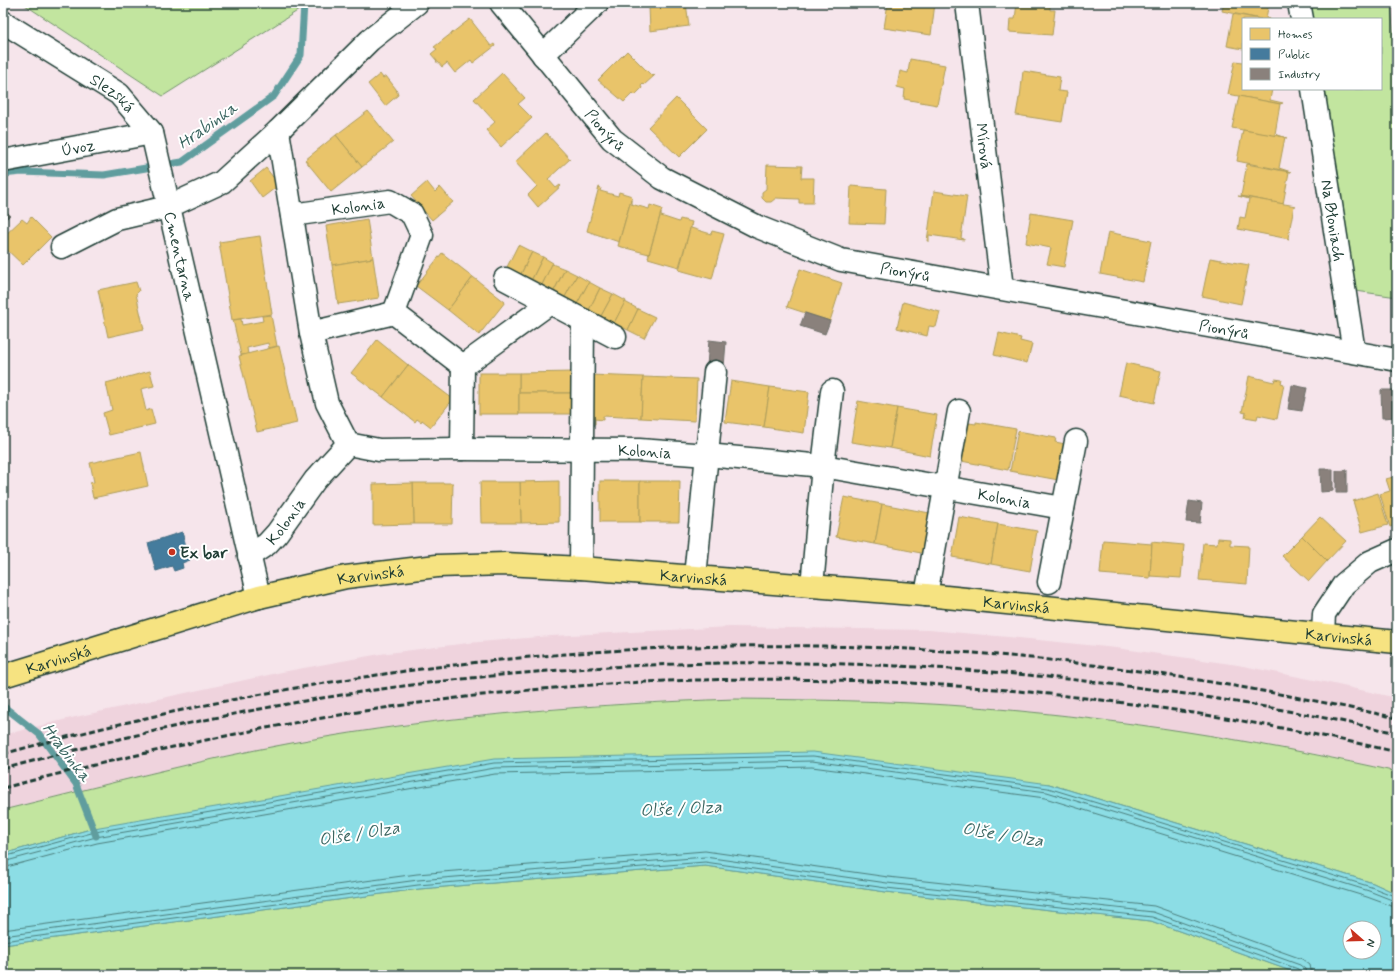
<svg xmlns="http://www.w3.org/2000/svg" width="1400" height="978" font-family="Mynerve,sans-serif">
  <rect width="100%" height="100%" fill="#f6e5eb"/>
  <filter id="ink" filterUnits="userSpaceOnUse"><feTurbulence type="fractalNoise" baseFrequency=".025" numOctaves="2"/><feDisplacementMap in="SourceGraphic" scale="8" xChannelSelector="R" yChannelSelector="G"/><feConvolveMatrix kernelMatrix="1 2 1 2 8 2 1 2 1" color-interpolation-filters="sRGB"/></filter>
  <g filter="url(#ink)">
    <path fill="#efd3dd" d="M730,627L929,630L1019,638L1116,648L1238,665L1329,683L1397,698V772L1316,754L1106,720L1018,711L921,704L830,700L735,699L644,702L560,708L475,716L387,728L298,742L207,760L3,810V735L71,718L282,672L380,654L468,643L551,636Z"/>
    <g fill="#c2e59f" stroke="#70916a">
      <path d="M22,3H310L163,96Z"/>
      <path d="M1310,3H1391L1397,81V297L1356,291L1324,89H1381V19H1313Z"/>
      <path d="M735,699C830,700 925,701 1020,711C1147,723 1273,744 1397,772V894L1373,883L1049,784L94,828L3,854V810C101,786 198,760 297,742C442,716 588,704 735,699Z"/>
      <path d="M705,866L886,892L1151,921L1302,975H3V945L419,889Z"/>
    </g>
    <path fill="#8cdde5" stroke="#609d9e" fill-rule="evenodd" d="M813,752L1049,784L1373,883L1397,894V975H1302L1151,921L886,892L705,866L419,889L3,945V854L94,828L494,759ZM1350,928H1374V952H1350Z"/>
    <g fill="#e9c46a" stroke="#ac9c5a">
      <path d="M647,3H686L689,26L650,31L649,6H647Z"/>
      <path d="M888,3H935L931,35L884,28Z"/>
      <path d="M1017,3H1050V10H1055L1052,35L1009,32L1010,19H1015Z"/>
      <path d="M1224,3H1269L1266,18L1270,19H1261L1222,11Z"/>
      <path d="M1233,14L1261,19H1243V49L1227,46Z"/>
      <path d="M470,19L491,46L494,44L495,46L473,63L471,60L455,73L447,63L442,67L438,62H436L437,61L431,54L437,49L434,47Z"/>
      <path d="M627,51L652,76L655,75L644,85L643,84L641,86L642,88L635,95L633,93L624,102L598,80Z"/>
      <path d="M910,59L945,65L937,105L904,99L905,89L897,87L900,71L908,73Z"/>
      <path d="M1235,61L1243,62V89H1272L1270,100L1283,103L1280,104L1228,94Z"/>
      <path d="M1023,71L1060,77L1058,91L1067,92L1062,122L1016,115L1019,98H1020Z"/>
      <path d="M502,73L525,98L518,104L532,118L501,147L486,130L495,122L474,99Z"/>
      <path d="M380,74L383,78L386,76L396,89L398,95L385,106L368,84Z"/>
      <path d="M1239,96L1280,104L1275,134L1287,138L1232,128Z"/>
      <path d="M676,98L707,129L679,157L648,127Z"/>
      <path d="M368,111L393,142L362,167L336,135Z"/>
      <path d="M1243,130L1285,137L1279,168L1291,172L1237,161Z"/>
      <path d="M546,133L570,159L548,179L556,188L560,185L561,186L538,207L528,195L537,186L515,162Z"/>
      <path d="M336,135L362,167L331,192L305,160Z"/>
      <path d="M1247,164L1289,172L1283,204L1241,196Z"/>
      <path d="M767,165L802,166L801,178H814L813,203H799V199L776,198L771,202H766L762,198V192L766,189Z"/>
      <path d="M266,168L279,185L262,198L250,181Z"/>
      <path d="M427,182L435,192L440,187L453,202L432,220L411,196Z"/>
      <path d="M851,186L886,189L884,224L849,223Z"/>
      <path d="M599,187L601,188L600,191L618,196L619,192L632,196L619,242L587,231Z"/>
      <path d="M934,191L967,196L961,238L964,239V240L929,235V241H927Z"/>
      <path d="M1238,196L1296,206H1294L1288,238L1289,239L1238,229L1240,217L1245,218L1249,199Z"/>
      <path d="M631,200V204L649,209L650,205L662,209L649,254L618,246Z"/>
      <path d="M661,213V216L679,222L680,219L692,222L679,267L648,258Z"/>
      <path d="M1031,213L1073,220L1064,267L1047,264L1051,248L1026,243Z"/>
      <path d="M31,217L51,237L23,265L3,246V237L22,219L27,223Z"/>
      <path d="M367,219L373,258L332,265L326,226Z"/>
      <path d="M691,225V228L711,234L712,231L724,234L712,279L679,270Z"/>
      <path d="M1108,232L1151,241L1143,282L1100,274Z"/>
      <path d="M260,236L272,314L232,320L219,242Z"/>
      <path d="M518,245L532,252L521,274L507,267Z"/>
      <path d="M532,252L543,257L532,279L521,274Z"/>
      <path d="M442,253L473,277L448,310L416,286Z"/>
      <path d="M543,257L553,263L542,285L532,279Z"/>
      <path d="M373,258L379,298L338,304L332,265Z"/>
      <path d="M1210,258L1249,265L1241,304L1202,296Z"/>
      <path d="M552,264L565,269L554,291L542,285Z"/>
      <path d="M565,269L577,275L565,297L554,291Z"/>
      <path d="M800,269L842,283L830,321L787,307Z"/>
      <path d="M577,275L589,282L577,304L565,297Z"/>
      <path d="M473,277L505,302L479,335L448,310Z"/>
      <path d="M136,282L139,291L136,294L144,329L108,337L98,290Z"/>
      <path d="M589,282L600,288L589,310L577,304Z"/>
      <path d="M600,288L613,294L601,316L589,310Z"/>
      <path d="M613,294L626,301L614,323L601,316Z"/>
      <path d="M625,302L638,309L628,330L614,323Z"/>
      <path d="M903,302L940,312L936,327L929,326L927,336L897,328Z"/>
      <path d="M638,309L655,317L644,338L628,330Z"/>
      <path d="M271,315L277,346L269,348L268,343L247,348L248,354L241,355L233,320L241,319L242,325L263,321L262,316Z"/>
      <path d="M999,333L1021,338L1020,341L1032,344L1027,363L994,355Z"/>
      <path d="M377,340L408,365L383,397L351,373Z"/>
      <path d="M279,346L297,423L257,432L239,356Z"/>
      <path d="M1126,363L1161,371L1154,403L1119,395Z"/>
      <path d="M408,365L453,399L431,427L422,420L421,422L417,419L415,422L383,397Z"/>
      <path d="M150,371L154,386L141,389L146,411L151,409L155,424L109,435L103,413L112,410L106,383Z"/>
      <path d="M574,372V393H519V373Z"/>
      <rect x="479" y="373" width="40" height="41"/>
      <path d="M590,375L643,377L641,418L603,416V420L595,419V424H589Z"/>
      <path d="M1249,376L1274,382L1275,379L1282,380L1281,383L1284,384L1277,419L1258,415L1257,419L1245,417L1246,413L1242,412Z"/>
      <path d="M643,377L697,379L695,421L641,418Z"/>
      <path d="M731,381L770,387L764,427L725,422Z"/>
      <path d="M770,387L809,392L804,433L764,427Z"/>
      <rect x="519" y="393" width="55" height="21"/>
      <path d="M858,401L897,408L890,448L851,442Z"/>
      <path d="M897,408L937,415L930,456L890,448Z"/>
      <path d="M976,422L1016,429L1008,470L956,460L960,440H965L969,423L976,424Z"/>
      <path d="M1018,431L1056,438L1055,442L1071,445L1064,481L1010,471Z"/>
      <path d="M141,452L148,486L93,498L90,483L94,482L90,463Z"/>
      <path d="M1397,476V524L1390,527L1380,494L1390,491L1386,479Z"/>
      <path d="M559,481V522L521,523L520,482Z"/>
      <rect x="600" y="481" width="40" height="41"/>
      <path d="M640,481H680L679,522H640Z"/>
      <path d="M480,482H520L521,523H481Z"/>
      <path d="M413,483H453L452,524H414Z"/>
      <path d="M413,483L414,524L373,525V484Z"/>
      <path d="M1378,493L1388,525L1362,532L1353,501Z"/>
      <path d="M844,497L882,504L875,544L836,537Z"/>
      <path d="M882,504L935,514L926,554L875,544Z"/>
      <path d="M959,517L998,524L991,564L952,557Z"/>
      <path d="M1320,517L1346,541L1327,561L1302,536Z"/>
      <path d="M998,524L1037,531L1030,571L991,564Z"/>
      <path d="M1302,536L1327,561L1309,581L1282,556Z"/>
      <path d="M1218,538L1230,539V545L1249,546L1247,584L1199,580L1203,543L1217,544Z"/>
      <path d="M1103,540L1152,544L1150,578L1100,574Z"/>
      <path d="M1151,542L1184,545L1181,578L1150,576L1152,544Z"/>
    </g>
    <path fill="#457b9d" stroke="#3a687e" d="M182,532L190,560L182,563L183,568L174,571L172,566L156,571L148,543Z"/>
    <g fill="#8a817c" stroke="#6a6d66">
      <path d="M3,208L10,215L3,222Z"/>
      <path d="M805,313L830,321L825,334L800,326Z"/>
      <path d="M709,340L726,342L724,367L707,366Z"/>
      <path d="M1292,385L1307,388L1302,411L1288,409Z"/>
      <path d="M1381,390H1397V417L1382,418Z"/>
      <path d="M1320,469H1333V491L1321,492Z"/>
      <path d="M1347,470V493H1336V471Z"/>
      <path d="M1189,501L1202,503L1200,523L1186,522Z"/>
    </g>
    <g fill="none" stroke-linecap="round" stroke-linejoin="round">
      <g stroke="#4b7d7b" stroke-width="1">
        <path d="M3,857L95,832L494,763L813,756L1048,788L1371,887L1397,897"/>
        <path d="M3,862L96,837L495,768L812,761L1047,792L1369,891L1397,902"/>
        <path d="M3,868L97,843L495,774L812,767L1045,798L1367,897L1397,908"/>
        <path d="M3,930L417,874L705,851L888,877L1154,906L1302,959L1310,965L1312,975"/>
        <path d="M3,936L418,880L705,857L887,883L1153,912L1300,965L1305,969L1306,975"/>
        <path d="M3,941L418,885L705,862L886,888L1152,917L1298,969L1301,975"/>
      </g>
      <g stroke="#609d9e" stroke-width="7">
        <path d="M3,174L21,172L104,175L182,162L274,96L301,55L304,3"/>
        <path d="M3,706L39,734L76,784L96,836"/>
      </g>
      <defs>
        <g id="minor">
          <path id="s1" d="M501,3L612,139L662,178L758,227L841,260L1397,360"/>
          <path id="s2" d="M967,3L1002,288"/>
          <path d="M1299,3L1302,19"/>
          <path id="s3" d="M3,22L119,94L152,133L259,597"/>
          <path d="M543,55L597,3"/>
          <path id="s4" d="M1313,89L1354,352"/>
          <path id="s5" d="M278,131L311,333L327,403L348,444L379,450L462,449L639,450L707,455L823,466L1063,508"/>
          <path id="s6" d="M3,161L152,133"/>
          <path id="s7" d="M292,215L390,201L412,214L422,235L394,313"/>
          <path d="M62,247L117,219L168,207L222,182L278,131L370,40L417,3"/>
          <path d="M505,279L615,337"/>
          <path d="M311,333L394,313L463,366L462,449"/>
          <path d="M463,366L550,303"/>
          <path id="s8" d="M249,556L267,544L277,533L315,480L348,444"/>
          <path d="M581,568L583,320"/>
          <path d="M695,577L715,372"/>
          <path d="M1049,582L1076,441"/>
          <path d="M812,586L823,466L832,391"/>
          <path d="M926,595L959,411"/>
          <path d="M1323,634L1324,614L1344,584L1370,562L1397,550"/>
        </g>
        <g id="major">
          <path id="s9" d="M3,676L259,597L346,577L437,566L505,564L581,568L926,595L1397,642"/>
        </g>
      </defs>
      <use href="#minor" stroke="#1f3d34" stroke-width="25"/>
      <use href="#major" stroke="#1f3d34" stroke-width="25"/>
      <use href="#minor" stroke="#fff" stroke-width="22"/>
      <use href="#major" stroke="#f6e381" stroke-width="22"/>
      <g stroke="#1f3d34" stroke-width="3" stroke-dasharray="6 3" stroke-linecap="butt">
        <path d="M3,754C302,671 617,632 928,650C1086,659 1242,684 1397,718"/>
        <path d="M3,769C98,743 196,720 293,703C659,639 1035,653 1397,733"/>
        <path d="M3,788C213,733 427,692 645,682C897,670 1151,696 1397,752"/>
      </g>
    </g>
  </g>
  <circle fill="#c8321e" stroke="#fff" stroke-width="1.5" cx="172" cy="552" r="4"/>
  <g text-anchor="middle" stroke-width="4" stroke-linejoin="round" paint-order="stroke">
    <g font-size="16" fill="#1f3d34" stroke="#fff">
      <text dy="6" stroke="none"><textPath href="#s3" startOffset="131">Slezská</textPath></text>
      <text dy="6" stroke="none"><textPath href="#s1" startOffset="164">Pionýrů</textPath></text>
      <text dy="6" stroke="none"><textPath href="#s6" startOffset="76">Úvoz</textPath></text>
      <text dy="6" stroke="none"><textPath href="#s2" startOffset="144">Mírová</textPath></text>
      <text dy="6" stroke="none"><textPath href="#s7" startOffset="67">Kolonia</textPath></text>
      <text dy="6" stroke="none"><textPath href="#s4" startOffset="133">Na Błoniach</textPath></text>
      <text dy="6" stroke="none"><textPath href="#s3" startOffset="314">Cmentarna</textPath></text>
      <text dy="6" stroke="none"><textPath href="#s1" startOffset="501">Pionýrů</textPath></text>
      <text dy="6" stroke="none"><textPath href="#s1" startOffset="825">Pionýrů</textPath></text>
      <text dy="6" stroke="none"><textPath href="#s5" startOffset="620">Kolonia</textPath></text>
      <text dy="6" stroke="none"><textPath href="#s5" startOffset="983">Kolonia</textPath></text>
      <text dy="6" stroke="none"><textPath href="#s8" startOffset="51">Kolonia</textPath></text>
      <text dy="6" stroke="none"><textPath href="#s9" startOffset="382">Karvinská</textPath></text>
      <text dy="6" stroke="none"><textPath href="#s9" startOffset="706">Karvinská</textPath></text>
      <text dy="6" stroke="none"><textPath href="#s9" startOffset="1030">Karvinská</textPath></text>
      <text dy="6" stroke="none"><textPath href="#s9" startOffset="1354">Karvinská</textPath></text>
      <text dy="6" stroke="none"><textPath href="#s9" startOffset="58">Karvinská</textPath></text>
    </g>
    <g font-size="16" font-weight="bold" fill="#1f3d34" stroke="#fff" text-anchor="start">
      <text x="180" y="558">Ex bar</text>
    </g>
    <g font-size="17" font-style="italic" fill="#3a6560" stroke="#fff">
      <text transform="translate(207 125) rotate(-35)" y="6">Hrabinka</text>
      <text transform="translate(67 752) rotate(53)" y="6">Hrabinka</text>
      <text transform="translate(681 808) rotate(-3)" y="6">Olše / Olza</text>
      <text transform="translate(359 833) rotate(-9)" y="6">Olše / Olza</text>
      <text transform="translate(1003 834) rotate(9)" y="6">Olše / Olza</text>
    </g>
  </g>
  <rect width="1400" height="978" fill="none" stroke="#fff" stroke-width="16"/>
  <rect x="8" y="8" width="1384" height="962" fill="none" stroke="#1f3d34" stroke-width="1.5" filter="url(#ink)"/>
  <rect x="1242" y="18" width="140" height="72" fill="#ffffff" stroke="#a5b1ae"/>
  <rect x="1250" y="28" width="20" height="12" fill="#e9c46a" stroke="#a5b1ae"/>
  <text x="1278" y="38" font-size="12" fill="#1f3d34">Homes</text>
  <rect x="1250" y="48" width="20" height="12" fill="#457b9d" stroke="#a5b1ae"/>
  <text x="1278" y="58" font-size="12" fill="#1f3d34">Public</text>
  <rect x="1250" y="68" width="20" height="12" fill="#8a817c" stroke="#a5b1ae"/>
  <text x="1278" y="78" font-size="12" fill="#1f3d34">Industry</text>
  <g transform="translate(1362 940) rotate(110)"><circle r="19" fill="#ffffff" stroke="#a5b1ae"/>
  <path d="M0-3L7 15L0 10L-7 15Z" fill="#c8321e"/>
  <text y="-6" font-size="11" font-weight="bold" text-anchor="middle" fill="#1f3d34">N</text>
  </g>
</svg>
